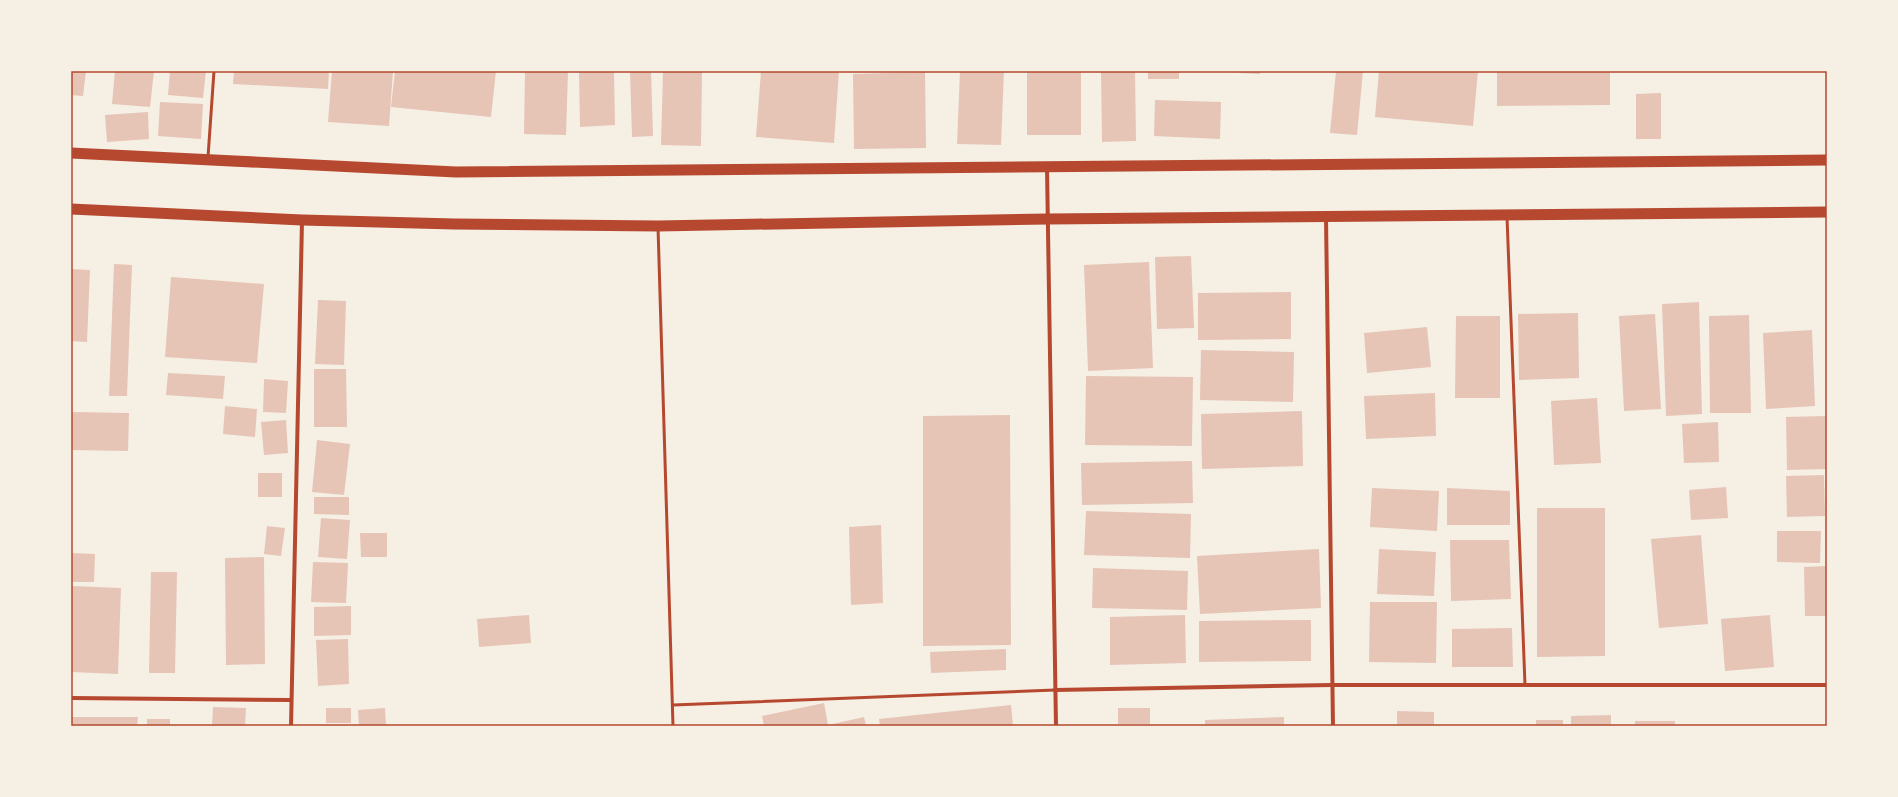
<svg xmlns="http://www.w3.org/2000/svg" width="1898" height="797" font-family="Commissioner,sans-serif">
  <rect width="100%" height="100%" fill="#f6efe4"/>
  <g fill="#e6c5b7">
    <path d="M71,71H86L83,96L71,95Z"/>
    <path d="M115,71H154L150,107L112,104Z"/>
    <path d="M170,71H206L203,98L168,95Z"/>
    <path d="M234,71H329L328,89L233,84Z"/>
    <path d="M332,71H393L389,126L328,122Z"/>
    <path d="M395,71H496L491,117L391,107Z"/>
    <path d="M525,71H568L566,135L524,134Z"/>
    <path d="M579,71H614L615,125L580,127Z"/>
    <path d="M630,71H651L653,136L632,137Z"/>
    <path d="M663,71H702L701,146L661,145Z"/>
    <path d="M761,71H839L834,143L756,137Z"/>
    <path d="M960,71H1004L1001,145L957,144Z"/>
    <rect x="1027" y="71" width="54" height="64"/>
    <path d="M1101,71H1135L1136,141L1102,142Z"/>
    <rect x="1148" y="71" width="31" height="8"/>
    <path d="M1239,71H1260V74L1239,73Z"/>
    <path d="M1336,71H1363L1357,135L1330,133Z"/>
    <path d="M1379,71H1478L1473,126L1375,117Z"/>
    <path d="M1497,71H1610V105L1497,106Z"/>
    <path d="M925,72L926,148L854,149L853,74Z"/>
    <path d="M1661,93V139H1636V94Z"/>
    <path d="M1155,100L1221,102L1220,139L1154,136Z"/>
    <path d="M160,102L203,104L201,139L158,136Z"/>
    <path d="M148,112L149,139L107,142L105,115Z"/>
    <path d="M1191,256L1194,328L1157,329L1155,257Z"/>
    <path d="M1149,262L1153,368L1088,371L1084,265Z"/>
    <path d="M114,264L132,265L127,396H109Z"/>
    <path d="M71,269L90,270L87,342L71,341Z"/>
    <path d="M171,277L264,284L257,363L165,357Z"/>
    <path d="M1291,292V339L1198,340V293Z"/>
    <path d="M318,300L346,301L344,365L315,364Z"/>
    <path d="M1699,302L1702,414L1666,416L1662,304Z"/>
    <path d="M1578,313L1579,378L1519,380L1518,314Z"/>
    <path d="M1655,314L1661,409L1624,411L1619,316Z"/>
    <path d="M1749,315L1751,413H1710L1709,316Z"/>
    <path d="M1456,316H1500V398H1455Z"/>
    <path d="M1427,327L1431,367L1367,373L1364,333Z"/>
    <path d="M1812,330L1815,406L1766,409L1763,333Z"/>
    <path d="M1201,350L1294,352L1293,402L1200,400Z"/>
    <path d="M314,369H346L347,427H314Z"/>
    <path d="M168,373L225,376L223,399L166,395Z"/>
    <path d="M1086,376L1193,377L1192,446L1085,445Z"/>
    <path d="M264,379L288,381L286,413L263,412Z"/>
    <path d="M1435,393L1436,436L1366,439L1364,396Z"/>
    <path d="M1597,398L1601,463L1554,465L1551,401Z"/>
    <path d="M225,406L257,409L255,437L223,434Z"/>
    <path d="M1302,411L1303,466L1202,469L1201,414Z"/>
    <path d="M71,412L129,413L128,451L71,450Z"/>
    <path d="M1010,415L1011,645L923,646V416Z"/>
    <path d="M1827,416V469L1787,470L1786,417Z"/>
    <path d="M286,420L288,453L264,455L261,422Z"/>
    <path d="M1718,422L1719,462L1684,463L1682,424Z"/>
    <path d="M317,440L350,444L344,495L312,492Z"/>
    <path d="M1192,461L1193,503L1082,505L1081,463Z"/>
    <rect x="258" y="473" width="24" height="24"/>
    <path d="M1824,475L1825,516L1787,517L1786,476Z"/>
    <path d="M1726,487L1728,518L1691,520L1689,490Z"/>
    <path d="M1372,488L1439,491L1437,531L1370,527Z"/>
    <path d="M1447,488L1510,491V525H1447Z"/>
    <path d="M314,497H349V515L314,514Z"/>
    <path d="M1537,508H1605V656L1537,657Z"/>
    <path d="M1086,511L1191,514L1190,558L1084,555Z"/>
    <path d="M321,518L350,520L347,559L318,557Z"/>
    <path d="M881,525L883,603L851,605L849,527Z"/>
    <path d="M267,526L285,528L281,556L264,554Z"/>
    <path d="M1777,531H1821L1820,563L1777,562Z"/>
    <path d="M360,533H387V557H361Z"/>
    <path d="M1701,535L1708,624L1659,628L1651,539Z"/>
    <path d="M1450,540H1509L1511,599L1451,601Z"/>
    <path d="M1319,549L1321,608L1200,614L1197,556Z"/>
    <path d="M1379,549L1436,552L1434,596L1377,594Z"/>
    <path d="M71,553L95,554L94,582H71Z"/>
    <path d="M264,557L265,664L226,665L225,558Z"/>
    <path d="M313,562L348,563L346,603L311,602Z"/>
    <path d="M1827,566V616H1805L1804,567Z"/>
    <path d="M1093,568L1188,571L1187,610L1092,608Z"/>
    <path d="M151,572H177L175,673H149Z"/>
    <path d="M71,586L121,588L118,674L71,672Z"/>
    <path d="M1370,602H1437L1436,663L1369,662Z"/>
    <path d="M351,606V635L314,636V607Z"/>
    <path d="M529,615L531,643L479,647L477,619Z"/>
    <path d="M1185,615L1186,663L1110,665V617Z"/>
    <path d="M1770,615L1774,667L1725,671L1721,619Z"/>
    <path d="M1311,620V661L1199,662V621Z"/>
    <path d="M1512,628L1513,667H1452V629Z"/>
    <path d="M348,639L349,684L318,686L316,640Z"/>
    <path d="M1006,649V670L931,673L930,652Z"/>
    <path d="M824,703L828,725L864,717L866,726H764L762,716Z"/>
    <path d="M1011,705L1013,726H880L879,719Z"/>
    <path d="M213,707L246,708L245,726H212Z"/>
    <rect x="326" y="708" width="25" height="15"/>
    <path d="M385,708L386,726H359L358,710Z"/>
    <rect x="1118" y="708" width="32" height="16"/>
    <path d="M1397,711L1434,712V726H1397Z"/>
    <path d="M1611,715V726H1571V716Z"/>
    <path d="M71,717H138L137,726H71Z"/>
    <path d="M1284,717V726H1205V720Z"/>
    <rect x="147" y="719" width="23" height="7"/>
    <rect x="1536" y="720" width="27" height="6"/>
    <rect x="1635" y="721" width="40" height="5"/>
  </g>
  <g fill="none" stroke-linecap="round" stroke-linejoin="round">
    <g stroke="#b5482f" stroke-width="3">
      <path d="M208,157L214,71"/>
      <path d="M1507,217L1525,685"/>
      <path d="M658,227L673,726"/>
      <path d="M673,705L1055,690"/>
    </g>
    <g stroke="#b5482f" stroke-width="4">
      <path d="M1047,168L1056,726"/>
      <path d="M1326,217L1333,726"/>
      <path d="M1055,690L1332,685H1827"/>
      <path d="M71,698L291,700"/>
      <path d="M291,726L302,221"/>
    </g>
    <g stroke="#b5482f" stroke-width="11">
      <path d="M71,153L456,172L1827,160"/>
      <path d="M71,209L302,220L454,224L658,226L1048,219L1827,212"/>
    </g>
  </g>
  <rect width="1898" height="797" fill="none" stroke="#f6efe4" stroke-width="144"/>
  <rect x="72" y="72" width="1754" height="653" fill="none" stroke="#b5482f" stroke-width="1.5"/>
</svg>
